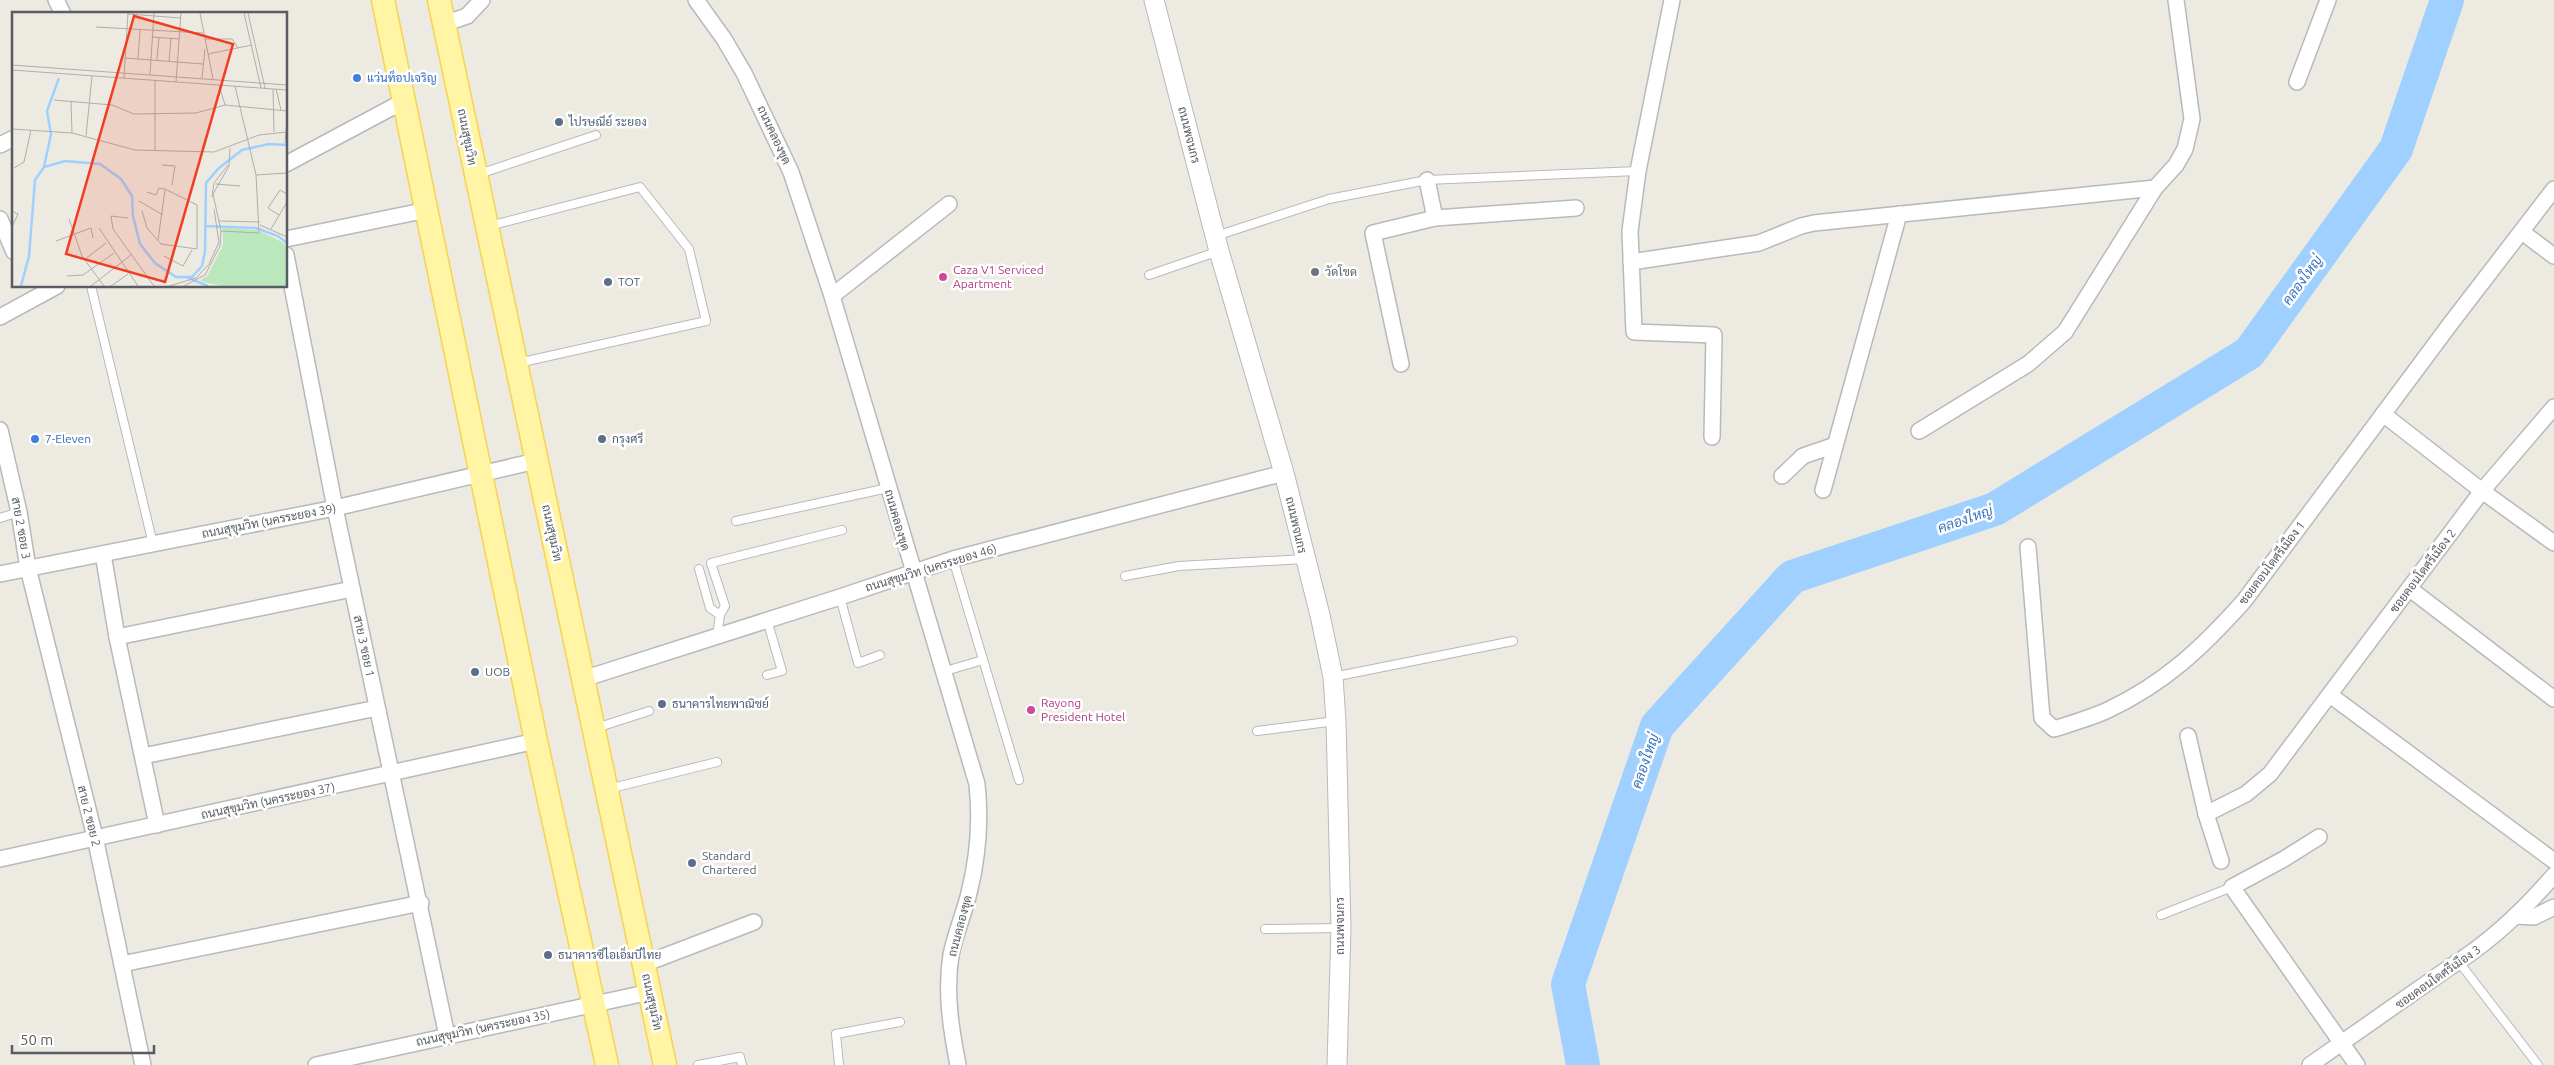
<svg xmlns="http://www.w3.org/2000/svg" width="2554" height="1065" font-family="Ubuntu,Sarabun,sans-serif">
  <rect width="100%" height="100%" fill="#edebe1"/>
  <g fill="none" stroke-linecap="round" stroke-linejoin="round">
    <path stroke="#9fd0ff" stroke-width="34" d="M1583,1065L1568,984L1657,726L1792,577L1995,509L2249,353L2396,149L2447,0"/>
    <defs>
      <g id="service">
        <path d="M479,174L596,135"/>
        <path d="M489,226L640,187L689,249L706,321L518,363"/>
        <path d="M1216,236L1329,199L1427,180L1638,171"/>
        <path d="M1149,275L1219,251"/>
        <path d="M91,286L153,544"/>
        <path d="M0,518L19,512"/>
        <path d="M736,521L888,488"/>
        <path d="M953,559L1019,780"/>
        <path d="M699,569L710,608L720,615L717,636"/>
        <path d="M1125,576L1179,566L1304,559"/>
        <path d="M840,597L858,663L880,655"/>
        <path d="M720,615L725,606L711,563L842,530"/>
        <path d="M767,620L782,671L767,675"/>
        <path d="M942,672L983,660"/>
        <path d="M1333,677L1513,641"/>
        <path d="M596,728L649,711"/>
        <path d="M1257,731L1336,721"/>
        <path d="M608,789L717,762"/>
        <path d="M2161,915L2232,887"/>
        <path d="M1265,929L1341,928"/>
        <path d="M2459,962L2538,1065"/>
        <path d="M698,1065L740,1057L742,1065"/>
        <path d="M839,1065L836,1034L900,1022"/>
      </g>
      <g id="minor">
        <path d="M56,0L63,14"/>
        <path d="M696,0L724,39L744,73L791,172L832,296L977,784C981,821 978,857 969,893C964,914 955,934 951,955C945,992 951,1029 958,1065"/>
        <path d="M1672,0L1638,171L1630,231L1634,332L1714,335L1712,437"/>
        <path d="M444,24L467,16L482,0"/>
        <path d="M2297,82L2328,0"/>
        <path d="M0,145L14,138"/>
        <path d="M286,164L404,101"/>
        <path d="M1427,180L1435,218"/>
        <path d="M0,219L14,252"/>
        <path d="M2522,232L2554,256"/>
        <path d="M286,239L427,210"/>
        <path d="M286,255L335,508L447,1036"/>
        <path d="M1631,262L1759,243L1801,226L1814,223L2155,188"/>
        <path d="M832,296L949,204"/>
        <path d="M0,317L57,286"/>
        <path d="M1401,364L1373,233L1435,218L1576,208"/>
        <path d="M2383,414L2482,491L2554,543"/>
        <path d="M0,430L19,512L28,568L95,837L143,1065"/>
        <path d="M1919,431L2028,364L2065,332L2155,188L2176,165L2185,149L2192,119L2176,0"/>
        <path d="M1782,476L1803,456L1835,445"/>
        <path d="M1823,490L1899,214"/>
        <path d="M2028,547L2042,718L2054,729C2072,723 2091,718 2108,710C2165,683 2202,648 2244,601L2451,323L2554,189"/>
        <path d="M103,554L117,637L157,825"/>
        <path d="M0,574L335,508L536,461"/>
        <path d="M2410,589L2554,699"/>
        <path d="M117,637L352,589"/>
        <path d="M583,679L840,597L953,559L1284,473"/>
        <path d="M2330,695L2554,861"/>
        <path d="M2188,736L2206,814L2221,861"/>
        <path d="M143,756L377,708"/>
        <path d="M2206,814L2246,794L2270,774L2482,491L2554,407"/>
        <path d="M2319,837L2284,859L2232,887L2357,1065"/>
        <path d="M0,859L536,741"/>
        <path d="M2515,916L2534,917L2554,907"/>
        <path d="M122,964L421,903"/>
        <path d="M644,964L754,922"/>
        <path d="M316,1065L650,992"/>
        <path d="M2310,1065L2450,967C2489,943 2524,910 2554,875"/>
      </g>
      <path id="tertiary" d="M1154,0L1219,251L1284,473L1320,615L1333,677L1336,721L1341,928L1337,1065"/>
      <g id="primary">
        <path d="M383,0L536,741L607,1065"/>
        <path d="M439,0L665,1065"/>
      </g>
    </defs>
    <use href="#service" stroke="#b6b9be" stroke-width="10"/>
    <use href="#minor" stroke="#b6b9be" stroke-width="18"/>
    <use href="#tertiary" stroke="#b6b9be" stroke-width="21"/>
    <use href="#primary" stroke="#f9d24e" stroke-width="25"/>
    <use href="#service" stroke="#fff" stroke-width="8"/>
    <use href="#minor" stroke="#fff" stroke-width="15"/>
    <use href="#tertiary" stroke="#fff" stroke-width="19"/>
    <use href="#primary" stroke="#fff5a4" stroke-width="22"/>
  </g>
  <g fill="#3f7fe0" stroke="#fff" stroke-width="2">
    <circle cx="357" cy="78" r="5"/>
    <circle cx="35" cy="439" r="5"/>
  </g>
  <g fill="#5c6f8a" stroke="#fff" stroke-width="2">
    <circle cx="559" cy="122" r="5"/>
    <circle cx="608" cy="282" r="5"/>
    <circle cx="602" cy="439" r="5"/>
    <circle cx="475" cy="672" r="5"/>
    <circle cx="662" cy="704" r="5"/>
    <circle cx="692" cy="863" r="5"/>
    <circle cx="548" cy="955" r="5"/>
  </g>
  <circle fill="#6b7280" stroke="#fff" stroke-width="2" cx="1315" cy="272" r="5"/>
  <g fill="#d1479c" stroke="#fff" stroke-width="2">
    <circle cx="943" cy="277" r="5"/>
    <circle cx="1031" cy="710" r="5"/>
  </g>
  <g text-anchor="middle" stroke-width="5" stroke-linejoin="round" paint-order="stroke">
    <g font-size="12" fill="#366cbe" stroke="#fff" text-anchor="start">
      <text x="367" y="82">แว่นท็อปเจริญ</text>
      <text x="45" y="443">7-Eleven</text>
    </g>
    <g font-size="12" fill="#4e5e75" stroke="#fff" text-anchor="start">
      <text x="569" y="126">ไปรษณีย์ ระยอง</text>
      <text x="618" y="286">TOT</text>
      <text x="612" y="443">กรุงศรี</text>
      <text x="485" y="676">UOB</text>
      <text x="672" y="708">ธนาคารไทยพาณิชย์</text>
      <text x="702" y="860">Standard<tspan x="702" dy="14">Chartered</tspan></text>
      <text x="558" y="959">ธนาคารซีไอเอ็มบีไทย</text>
    </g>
    <g font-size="12" fill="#595d63" stroke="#fff">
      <text transform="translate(774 135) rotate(65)" y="4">ถนนคลองขุด</text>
      <text transform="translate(1189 135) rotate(76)" y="4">ถนนพจนกร</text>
      <text transform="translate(467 137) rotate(79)" y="4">ถนนสุขุมวิท</text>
      <text transform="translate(897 520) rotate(74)" y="4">ถนนคลองขุด</text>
      <text transform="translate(269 521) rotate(-11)" y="4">ถนนสุขุมวิท (นครระยอง 39)</text>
      <text transform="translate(1296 525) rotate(77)" y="4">ถนนพจนกร</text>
      <text transform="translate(21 528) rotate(80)" y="4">สาย 2 ซอย 3</text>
      <text transform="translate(552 533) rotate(78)" y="4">ถนนสุขุมวิท</text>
      <text transform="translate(2272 563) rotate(-53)" y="4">ซอยคอนโดศรีเมือง 1</text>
      <text transform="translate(931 568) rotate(-17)" y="4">ถนนสุขุมวิท (นครระยอง 46)</text>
      <text transform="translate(2423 571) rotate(-53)" y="4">ซอยคอนโดศรีเมือง 2</text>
      <text transform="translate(364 646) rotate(78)" y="4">สาย 3 ซอย 1</text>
      <text transform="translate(268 801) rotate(-12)" y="4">ถนนสุขุมวิท (นครระยอง 37)</text>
      <text transform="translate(89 816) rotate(76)" y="4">สาย 2 ซอย 2</text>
      <text transform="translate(960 926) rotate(-75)" y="4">ถนนคลองขุด</text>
      <text transform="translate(1340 926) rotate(-90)" y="4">ถนนพจนกร</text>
      <text transform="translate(2438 977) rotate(-35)" y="4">ซอยคอนโดศรีเมือง 3</text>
      <text transform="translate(652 1002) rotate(78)" y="4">ถนนสุขุมวิท</text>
      <text transform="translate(483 1028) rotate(-12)" y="4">ถนนสุขุมวิท (นครระยอง 35)</text>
    </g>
    <g font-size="12" fill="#b23c85" stroke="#fff" text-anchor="start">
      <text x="953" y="274">Caza V1 Serviced<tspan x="953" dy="14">Apartment</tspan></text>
      <text x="1041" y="707">Rayong<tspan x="1041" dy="14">President Hotel</tspan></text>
    </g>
    <g font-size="12" fill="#5b616d" stroke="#fff" text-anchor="start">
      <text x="1325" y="276">วัดโขด</text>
    </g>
    <g font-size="14" font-style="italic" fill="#3974c0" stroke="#fff">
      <text transform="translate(2302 280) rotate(-54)" y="5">คลองใหญ่</text>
      <text transform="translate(1965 519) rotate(-19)" y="5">คลองใหญ่</text>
      <text transform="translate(1645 761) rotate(-71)" y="5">คลองใหญ่</text>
    </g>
  </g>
  <g transform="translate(12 12)">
    <rect width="275" height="275" fill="#edebe1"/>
    <path d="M211,216L245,218L270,230L275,236V274H209L188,269L196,263L211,233Z" fill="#bbe7bd"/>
    <path fill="none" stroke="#9fd0ff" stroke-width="2.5" d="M32,155L39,122L35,99L47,66M194,214L244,216L266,224L275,231M174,265L196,274M9,274L17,244L23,168L32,155L53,149L88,152L109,167L120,184L121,204L128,232L143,251L164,265H180L190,254L193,239L194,171L207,156L230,138L257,132L275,133"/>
    <path fill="none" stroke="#aeaeab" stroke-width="1" d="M188,1L201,67M232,1L249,76M236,1L253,76M116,2L169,6M84,15L191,21M140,25L167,27M193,27H220L226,36M196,42L240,33M113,46L191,52M126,47L128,18M145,48L147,25M157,49L159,26M0,53L275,73M0,58L275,78M138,62L142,1M112,66L116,1M190,66L193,37M143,68V139M164,70L169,1M207,73L213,93M261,77L262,120M264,77L269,98M42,88L100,93L122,102L184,101L213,93L275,99M59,90L60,121M0,117L60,121L123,138L202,140L247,123L275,120M74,124L80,64M273,131L275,109M150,153L163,154L160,173M2,156L12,150L19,118M244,163L275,161M204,172L228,174M200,185L202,171L216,153M127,189L151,203M0,199L6,202L0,215M130,199L135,216L149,232L185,237V193L153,177L147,176L144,183L135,180M267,203L256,196L268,178L275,182M116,206L99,204L101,217L142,274M57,207L70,244L92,274M207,209L248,210M248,213L275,225M87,216L126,274M259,217L275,190M209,219L247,221L244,163L223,74M146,228L153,178M44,229L79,216L81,226M152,244L171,254L180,238M72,248L94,231M55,264L71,263L102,241M79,274L119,243M99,274L116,262M157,274L184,266L197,252L207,230L202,197M172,274L193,263L208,234L209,219L201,182L217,154L218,136"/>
    <path fill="#f33c21" fill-opacity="0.15" stroke="#f33c21" stroke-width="2.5" d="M122,4L221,32L153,270L54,242Z"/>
    <rect width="275" height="275" fill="none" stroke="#595d63" stroke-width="2.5"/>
  </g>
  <path d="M12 1045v8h142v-8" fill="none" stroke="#595d63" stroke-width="2.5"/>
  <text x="20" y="1045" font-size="15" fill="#595d63" stroke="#ffffff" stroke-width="4" paint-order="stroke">50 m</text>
</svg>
